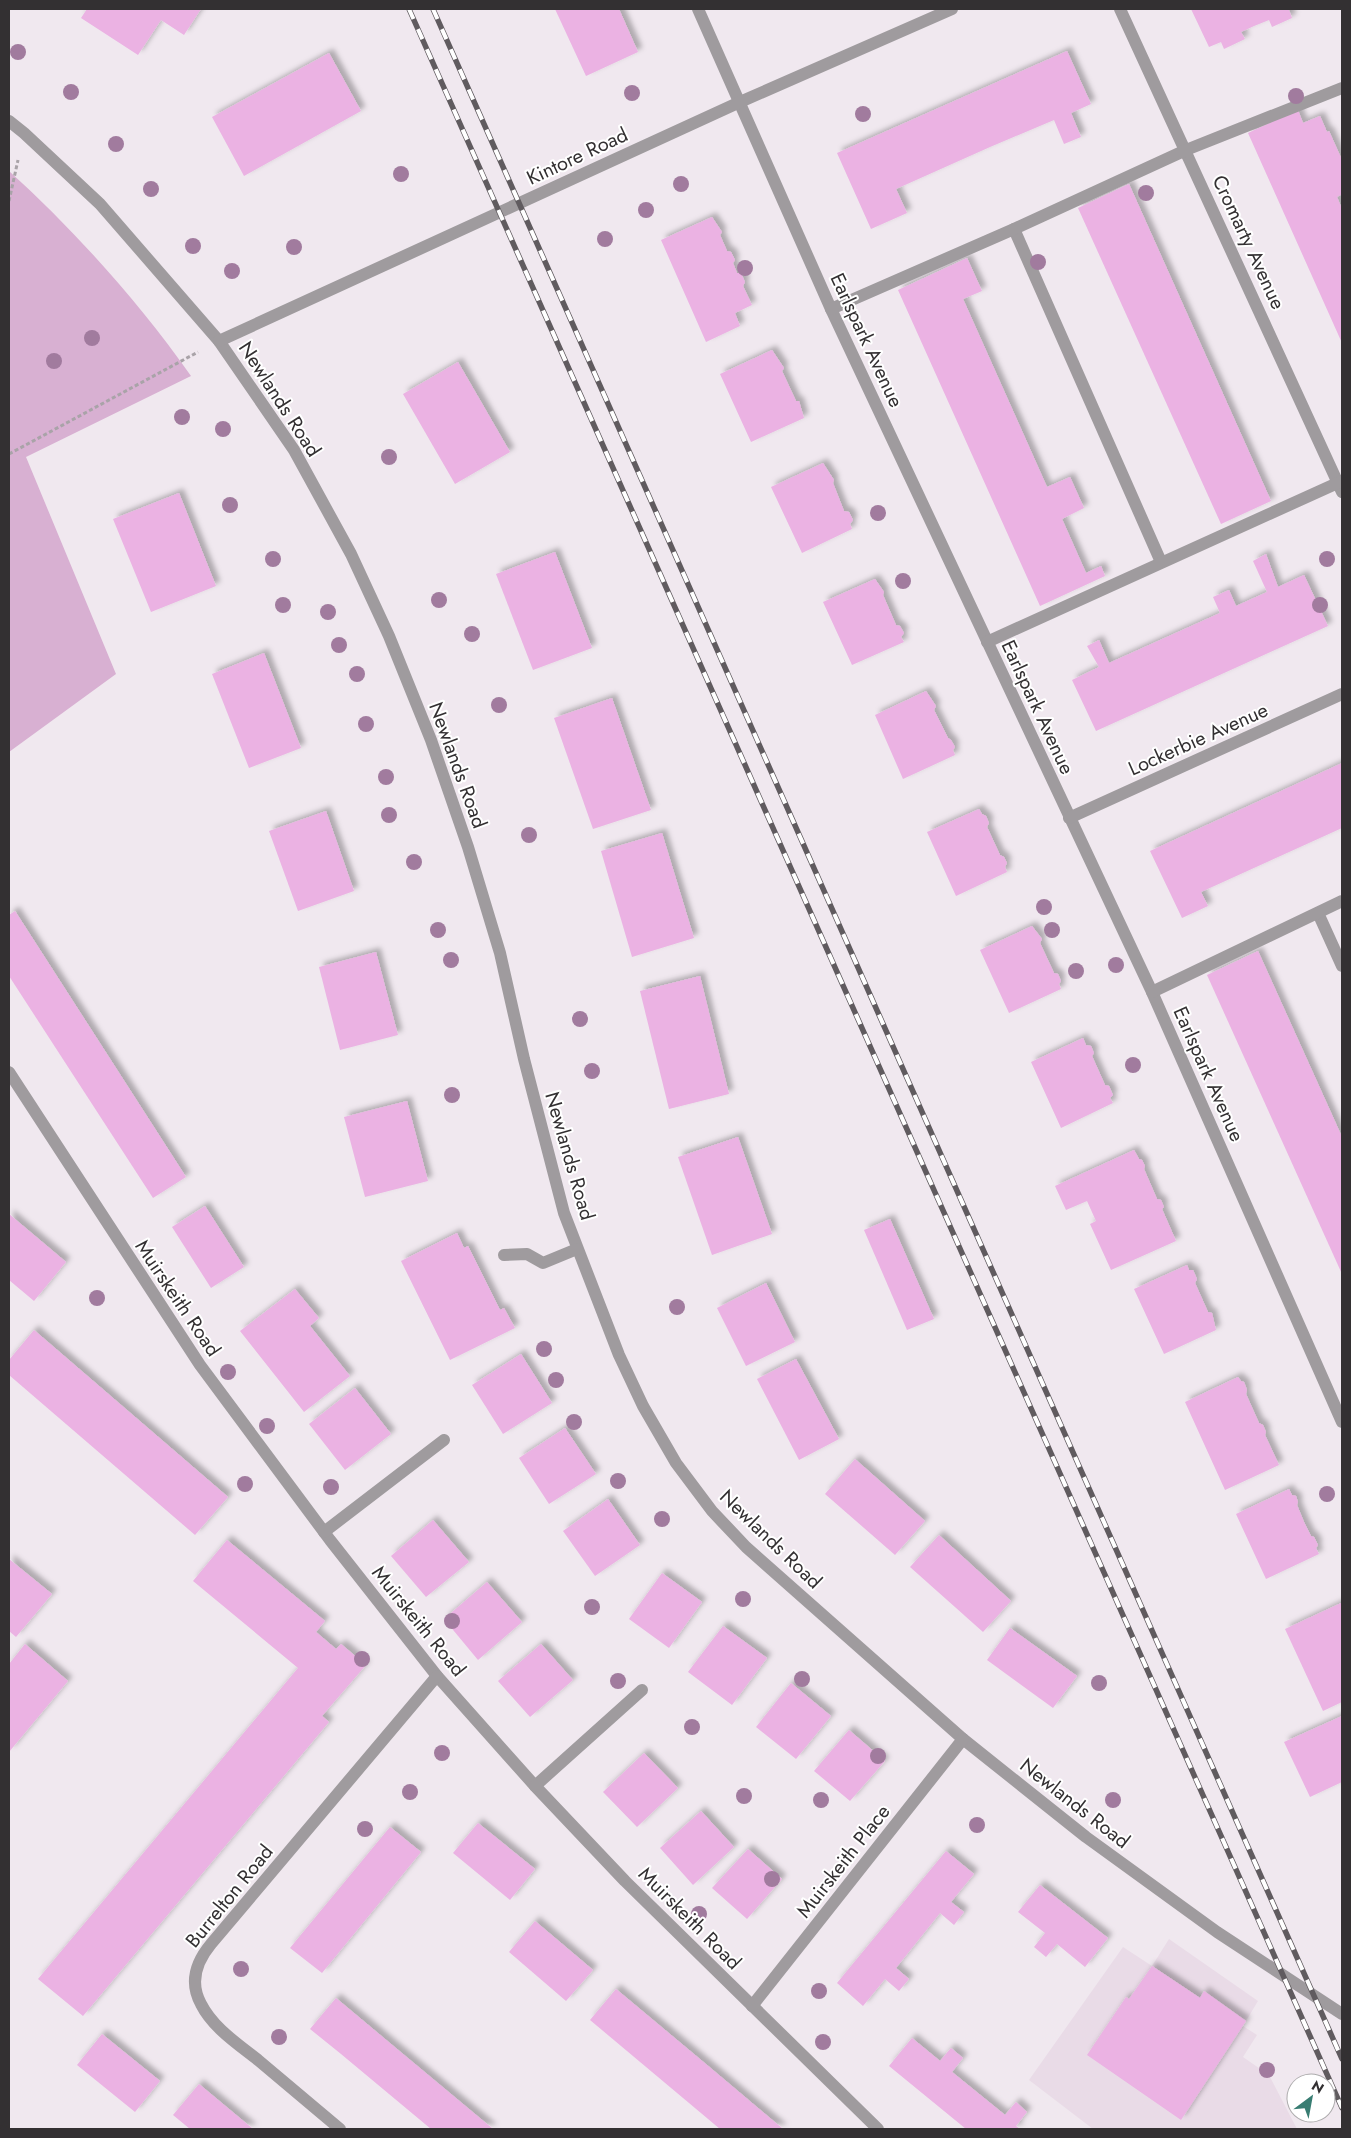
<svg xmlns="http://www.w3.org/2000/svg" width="1351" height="2138" font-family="Jost,sans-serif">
  <defs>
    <filter id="shadow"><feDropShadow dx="4.5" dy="-4.5" stdDeviation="2.5" flood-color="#0004"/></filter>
  </defs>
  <rect width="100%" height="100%" fill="#f0e8ef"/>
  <path fill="#e9dbe7" d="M1169,1939L1258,2001L1243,2026L1257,2035L1243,2057L1269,2075L1297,2129H1093L1029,2080L1123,1947L1152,1966Z"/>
  <path fill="#d8b0d2" d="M9,171C76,232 139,302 191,376L26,457L116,674L9,752Z"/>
  <g fill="#ebb2e3" filter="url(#shadow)">
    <path d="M87,9H201L184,35L161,20L138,55L81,18Z"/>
    <path d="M555,9H619L638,52L586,76Z"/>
    <path d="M1191,9H1292L1289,10L1292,18L1272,27L1269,20L1254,26L1241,32L1245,39L1224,49L1221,42L1209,47Z"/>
    <path d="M1067,51L1091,104L1071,113L1081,137L1064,144L1054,120L990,147L896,189L907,213L871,229L837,153Z"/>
    <path d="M329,53L361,111L244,176L212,117Z"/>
    <path d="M1298,110L1303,123L1320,116L1327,132L1329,131L1342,160V194L1337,197L1342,209V343L1248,133Z"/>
    <path d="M1129,184L1271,501L1221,524L1078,208Z"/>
    <path d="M712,217L722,232L720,235L727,251L731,252L735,260L733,263L737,273H741L745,282L743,286L752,305L735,313L740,326L706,342L661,240Z"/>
    <path d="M967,258L982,291L963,299L1047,487L1070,477L1084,508L1062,519L1086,573L1101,566L1105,576L1040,606L898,290Z"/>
    <path d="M772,350L784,368L782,371L796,401H799L804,418L751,442L720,374Z"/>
    <path d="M458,362L510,452L455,484L403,394Z"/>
    <path d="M823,463L834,480L833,483L844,511L849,512L853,520L850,524L852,529L802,553L771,487Z"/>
    <path d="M179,493L216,586L151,612L113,519Z"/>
    <path d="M555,552L592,648L533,670L496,574Z"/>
    <path d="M1266,554L1278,587L1304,575L1328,626L1096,731L1072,680L1099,667L1087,646L1099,640L1109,663L1220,613L1213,597L1229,590L1236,606L1267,592L1253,561Z"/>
    <path d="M875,579L884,592L883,595L896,625L900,626L904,633L901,637L904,642L852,665L823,602Z"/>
    <path d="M264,653L301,748L249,768L212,674Z"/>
    <path d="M926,691L936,706L934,710L948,738L951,740L955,747L953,750L955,755L903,779L875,715Z"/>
    <path d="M612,698L651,810L593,829L554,718Z"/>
    <path d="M1342,763V828L1201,892L1208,906L1182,918L1150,851Z"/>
    <path d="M979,809L982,814L986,816L989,823L987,827L1000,855L1004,857L1007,863L1005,867L1007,872L956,896L927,832Z"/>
    <path d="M326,811L354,891L298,911L269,831Z"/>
    <path d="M662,833L694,938L632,957L601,851Z"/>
    <path d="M15,911L186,1177L153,1198L9,976V915Z"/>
    <path d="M1032,926L1042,939L1040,943L1054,973L1058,974L1061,981L1059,984L1061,989L1009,1013L980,950Z"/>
    <path d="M1258,951L1342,1137V1274L1207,975Z"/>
    <path d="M376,952L398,1035L340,1050L319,967Z"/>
    <path d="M700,976L729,1094L669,1109L640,991Z"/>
    <path d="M1083,1038L1086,1045L1091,1046L1094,1053L1092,1056L1105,1085L1109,1086L1113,1095L1110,1098L1113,1103L1061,1128L1031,1062Z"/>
    <path d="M407,1101L428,1181L365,1197L344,1117Z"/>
    <path d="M738,1137L772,1234L712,1255L678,1157Z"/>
    <path d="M1134,1150L1139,1159L1142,1160L1145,1166L1144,1169L1157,1199L1161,1200L1164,1207L1162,1209L1176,1241L1111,1270L1090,1224L1096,1221L1087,1201L1066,1210L1055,1186Z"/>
    <path d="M205,1206L244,1267L211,1288L172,1227Z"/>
    <path d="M9,1214L66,1262L34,1301L9,1280Z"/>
    <path d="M890,1219L934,1319L907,1330L864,1230Z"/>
    <path d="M457,1233L464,1248L468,1246L500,1310L504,1308L515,1328L450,1360L401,1261Z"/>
    <path d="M1187,1265L1189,1270H1193L1197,1279L1195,1283L1208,1312L1212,1313L1216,1330L1164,1354L1134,1289Z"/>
    <path d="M766,1283L795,1342L746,1366L717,1308Z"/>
    <path d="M295,1289L319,1318L310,1326L350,1376L304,1412L240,1331Z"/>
    <path d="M34,1330L228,1497L195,1535L9,1375V1360Z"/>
    <path d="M521,1354L552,1403L503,1434L472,1385Z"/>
    <path d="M796,1359L839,1439L799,1460L757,1379Z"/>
    <path d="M1238,1377L1241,1381L1244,1382L1247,1390L1246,1394L1259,1423L1263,1425L1266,1432L1265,1435L1279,1465L1225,1490L1185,1402Z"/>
    <path d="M355,1388L391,1434L345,1470L309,1424Z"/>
    <path d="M565,1428L596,1474L549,1504L519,1458Z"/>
    <path d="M855,1459L925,1521L895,1555L825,1494Z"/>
    <path d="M1289,1489L1292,1495L1296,1496L1298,1502L1297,1505L1304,1522L1311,1536L1314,1537L1318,1545L1316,1548L1319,1554L1266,1579L1236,1514Z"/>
    <path d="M608,1499L640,1545L595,1576L563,1531Z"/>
    <path d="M433,1520L469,1562L426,1597L391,1556Z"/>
    <path d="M939,1535L1011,1601L983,1632L910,1567Z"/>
    <path d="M227,1540L325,1621L316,1632L336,1649L341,1644L366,1665L322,1716L329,1722L83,2016L38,1979L298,1668L193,1581Z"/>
    <path d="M9,1559L52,1594L16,1637L9,1631Z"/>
    <path d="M662,1573L702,1602L669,1648L629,1619Z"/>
    <path d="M487,1582L522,1622L478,1660L444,1619Z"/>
    <path d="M1341,1603L1342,1702L1323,1711L1285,1629Z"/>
    <path d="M723,1626L767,1658L732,1705L688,1672Z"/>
    <path d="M1010,1628L1077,1676L1053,1708L987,1660Z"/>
    <path d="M25,1644L68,1681L9,1752V1664Z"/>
    <path d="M541,1644L573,1680L530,1717L498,1681Z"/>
    <path d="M791,1683L831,1716L796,1759L756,1727Z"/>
    <path d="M1342,1716V1782L1310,1797L1284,1742Z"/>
    <path d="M849,1730L885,1761L850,1801L814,1771Z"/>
    <path d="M644,1753L678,1788L637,1827L603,1792Z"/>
    <path d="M701,1811L734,1847L693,1885L660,1848Z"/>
    <path d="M478,1823L535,1869L510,1900L453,1853Z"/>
    <path d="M390,1827L421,1852L322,1973L290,1948Z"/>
    <path d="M748,1849L782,1879L747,1919L712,1888Z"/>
    <path d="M946,1851L974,1874L951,1902L964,1912L954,1925L940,1913L896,1968L909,1979L899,1991L885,1979L863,2006L837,1983Z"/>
    <path d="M1040,1885L1108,1938L1085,1967L1057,1944L1046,1957L1034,1947L1045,1933L1018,1912Z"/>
    <path d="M535,1921L593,1970L566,2001L509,1952Z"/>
    <path d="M1152,1966L1200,1998L1204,1991L1246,2021L1181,2120L1087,2055L1126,1997L1129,1999Z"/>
    <path d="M616,1989L707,2065L783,2129H720L590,2020Z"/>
    <path d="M336,1998L397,2049L493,2129H431L341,2054L310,2029Z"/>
    <path d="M102,2034L160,2081L135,2112L77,2065Z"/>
    <path d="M912,2038L940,2061L951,2048L963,2058L952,2072L1005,2115L1016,2102L1027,2112L1016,2126L1020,2129H966L889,2066Z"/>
    <path d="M199,2084L253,2129H190L173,2115Z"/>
  </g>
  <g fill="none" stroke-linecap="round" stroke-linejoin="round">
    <g stroke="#a9a3a8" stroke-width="3" stroke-dasharray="4 2.5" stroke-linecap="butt">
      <path d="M9,201L18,160"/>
      <path d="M9,454L198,352"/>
    </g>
    <g stroke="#9f9b9e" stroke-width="12">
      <path d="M698,9L831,309L1152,992L1342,1422"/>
      <path d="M1120,9L1342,492"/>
      <path d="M9,121L24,133L100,204L219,341L294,450L351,554L389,636L431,740L468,847L500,953L524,1059L564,1213L619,1355L643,1406L676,1463L712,1511L746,1547L963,1739L1086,1837L1217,1932L1342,2014"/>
      <path d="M1014,229L1161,562"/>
      <path d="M831,309L1014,229L1186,150L1342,88"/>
      <path d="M219,341L740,102L952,9"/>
      <path d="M987,642L1342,481"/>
      <path d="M1069,818L1342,694"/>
      <path d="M1318,913L1342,966"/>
      <path d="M1152,992L1342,901"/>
      <path d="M9,1072L200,1365L330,1540L437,1676L535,1786L625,1881L878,2129"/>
      <path d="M504,1255L527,1254L543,1263L577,1249"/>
      <path d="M324,1532L444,1440"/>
      <path d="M535,1786L642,1690"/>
      <path d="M752,2006L963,1739"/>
      <path d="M340,2129C313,2106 285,2083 258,2060C238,2044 213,2028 201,2004C189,1982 196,1962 211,1944L437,1676"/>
    </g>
    <defs>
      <g id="rail">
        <path d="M409,9L1342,2108"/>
        <path d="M433,9L1342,2059"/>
      </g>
    </defs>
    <use href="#rail" stroke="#605b5f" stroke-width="5.5"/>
    <use href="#rail" stroke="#fff" stroke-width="4" stroke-dasharray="11" stroke-linecap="butt"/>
  </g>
  <g fill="#a17b9e">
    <circle cx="18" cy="52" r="8"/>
    <circle cx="71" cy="92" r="8"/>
    <circle cx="632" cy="93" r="8"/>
    <circle cx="1296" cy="96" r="8"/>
    <circle cx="863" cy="114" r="8"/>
    <circle cx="116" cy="144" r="8"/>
    <circle cx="401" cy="174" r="8"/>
    <circle cx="681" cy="184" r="8"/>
    <circle cx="151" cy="189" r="8"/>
    <circle cx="1146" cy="193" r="8"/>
    <circle cx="646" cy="210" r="8"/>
    <circle cx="605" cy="239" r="8"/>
    <circle cx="193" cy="246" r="8"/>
    <circle cx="294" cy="247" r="8"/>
    <circle cx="1038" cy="262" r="8"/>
    <circle cx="745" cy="268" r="8"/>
    <circle cx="232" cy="271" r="8"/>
    <circle cx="92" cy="338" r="8"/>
    <circle cx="54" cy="361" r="8"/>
    <circle cx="182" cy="417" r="8"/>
    <circle cx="223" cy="429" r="8"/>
    <circle cx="389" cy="457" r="8"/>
    <circle cx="230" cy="505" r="8"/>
    <circle cx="878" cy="513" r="8"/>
    <circle cx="273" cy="559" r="8"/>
    <circle cx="1327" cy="559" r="8"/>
    <circle cx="903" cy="581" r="8"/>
    <circle cx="439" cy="600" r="8"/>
    <circle cx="283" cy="605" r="8"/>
    <circle cx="1320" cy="605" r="8"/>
    <circle cx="328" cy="612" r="8"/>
    <circle cx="472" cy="634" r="8"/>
    <circle cx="339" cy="645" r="8"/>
    <circle cx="357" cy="674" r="8"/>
    <circle cx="499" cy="705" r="8"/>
    <circle cx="366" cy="724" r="8"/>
    <circle cx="386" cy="777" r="8"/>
    <circle cx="389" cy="815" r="8"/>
    <circle cx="529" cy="835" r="8"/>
    <circle cx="414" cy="862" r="8"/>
    <circle cx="1044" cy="907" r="8"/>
    <circle cx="438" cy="930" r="8"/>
    <circle cx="1052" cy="930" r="8"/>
    <circle cx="451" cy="960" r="8"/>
    <circle cx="1116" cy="965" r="8"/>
    <circle cx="1076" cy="971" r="8"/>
    <circle cx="580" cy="1019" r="8"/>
    <circle cx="1133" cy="1065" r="8"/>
    <circle cx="592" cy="1071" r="8"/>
    <circle cx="452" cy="1095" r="8"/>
    <circle cx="97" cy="1298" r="8"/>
    <circle cx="677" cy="1307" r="8"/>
    <circle cx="544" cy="1349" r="8"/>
    <circle cx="228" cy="1372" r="8"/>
    <circle cx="556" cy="1380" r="8"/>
    <circle cx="574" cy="1422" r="8"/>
    <circle cx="267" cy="1426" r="8"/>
    <circle cx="618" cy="1481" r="8"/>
    <circle cx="245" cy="1484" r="8"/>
    <circle cx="331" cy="1487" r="8"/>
    <circle cx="1327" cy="1494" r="8"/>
    <circle cx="662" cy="1519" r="8"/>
    <circle cx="743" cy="1599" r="8"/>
    <circle cx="592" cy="1607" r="8"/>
    <circle cx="452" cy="1621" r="8"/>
    <circle cx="362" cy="1659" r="8"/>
    <circle cx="802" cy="1679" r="8"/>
    <circle cx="618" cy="1681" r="8"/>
    <circle cx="1099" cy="1683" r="8"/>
    <circle cx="692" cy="1727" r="8"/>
    <circle cx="442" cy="1753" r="8"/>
    <circle cx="878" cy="1756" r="8"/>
    <circle cx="410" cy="1792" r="8"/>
    <circle cx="744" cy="1796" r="8"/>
    <circle cx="821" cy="1800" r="8"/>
    <circle cx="1113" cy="1800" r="8"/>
    <circle cx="977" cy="1825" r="8"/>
    <circle cx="365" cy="1829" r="8"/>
    <circle cx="772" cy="1879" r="8"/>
    <circle cx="699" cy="1914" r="8"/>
    <circle cx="241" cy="1969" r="8"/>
    <circle cx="819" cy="1991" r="8"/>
    <circle cx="279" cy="2037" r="8"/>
    <circle cx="823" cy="2042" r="8"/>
    <circle cx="1267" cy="2070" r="8"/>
  </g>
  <g text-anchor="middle" stroke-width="4" stroke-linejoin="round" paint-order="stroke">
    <g font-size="20" fill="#333032" stroke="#fff">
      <text transform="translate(577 156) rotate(-25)" y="7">Kintore Road</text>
      <text transform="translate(1249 242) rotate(65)" y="7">Cromarty Avenue</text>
      <text transform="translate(867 340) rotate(65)" y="7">Earlspark Avenue</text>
      <text transform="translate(280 399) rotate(57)" y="7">Newlands Road</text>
      <text transform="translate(1038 707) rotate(65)" y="7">Earlspark Avenue</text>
      <text transform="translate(1198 739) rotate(-24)" y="7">Lockerbie Avenue</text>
      <text transform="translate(458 765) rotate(70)" y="7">Newlands Road</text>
      <text transform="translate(1209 1074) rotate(66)" y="7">Earlspark Avenue</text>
      <text transform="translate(570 1156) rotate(74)" y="7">Newlands Road</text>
      <text transform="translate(178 1298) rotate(56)" y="7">Muirskeith Road</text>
      <text transform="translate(771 1539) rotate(44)" y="7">Newlands Road</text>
      <text transform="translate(419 1621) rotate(51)" y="7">Muirskeith Road</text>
      <text transform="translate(1075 1803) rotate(38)" y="7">Newlands Road</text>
      <text transform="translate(843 1861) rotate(-52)" y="7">Muirskeith Place</text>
      <text transform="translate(229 1896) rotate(-51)" y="7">Burrelton Road</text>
      <text transform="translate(690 1918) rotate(45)" y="7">Muirskeith Road</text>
    </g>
  </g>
  <rect width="1351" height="2138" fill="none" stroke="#333032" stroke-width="20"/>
  <g transform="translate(1311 2098) rotate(32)"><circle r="24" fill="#ffffff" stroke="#adacad"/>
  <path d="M0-4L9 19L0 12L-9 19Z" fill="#387d72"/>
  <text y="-8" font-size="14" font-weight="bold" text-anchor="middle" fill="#333032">N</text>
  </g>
</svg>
